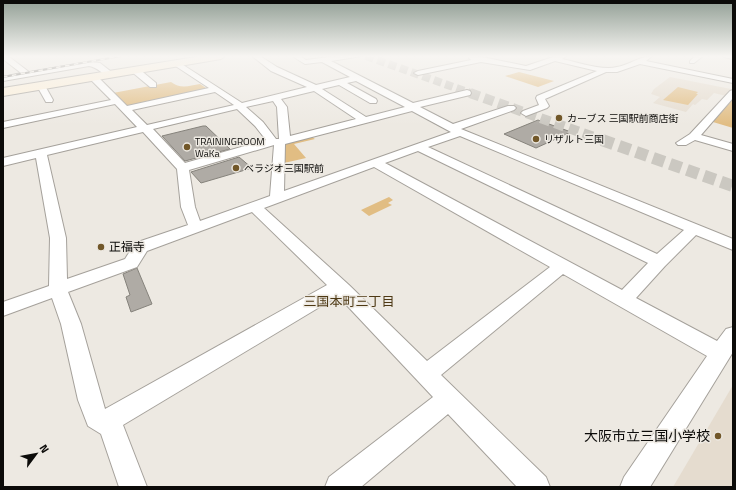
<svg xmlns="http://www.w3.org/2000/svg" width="736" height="490" font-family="'Titillium Web','Noto Sans JP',sans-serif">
  <rect width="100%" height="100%" fill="#ede9e2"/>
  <g fill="#e5dccf">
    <path d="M670,77L731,89L726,96L714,93L707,100L702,99L695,105L693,104L686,112L653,103L660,97L651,94L654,89Z"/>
    <path d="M733,385V487H673Z"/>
  </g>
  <g fill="#e1bd83">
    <path d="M519,72L554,81L538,87L505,76Z"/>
    <path d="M171,82C180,89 189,86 200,84L209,90L127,107L113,93Z"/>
    <path d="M678,87L698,92L696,94H698L688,105L663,100Z"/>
    <path d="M733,99V128L713,122Z"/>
    <path d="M310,136L315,139L294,144L306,158L284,163V144Z"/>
    <path d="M389,197L393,200L388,203L392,205L369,216L361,210Z"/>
  </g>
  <g fill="#afaba5" stroke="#86837c">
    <path d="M538,120L571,132L536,148L504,134Z"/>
    <path d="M203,126H206L230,149L185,161L162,136Z"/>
    <path d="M239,157L252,168L201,183L191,172Z"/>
    <path d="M137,268L152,304L131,312L126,297L130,295L123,274Z"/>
  </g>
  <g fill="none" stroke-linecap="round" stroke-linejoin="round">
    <path stroke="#cbc8c1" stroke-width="8" stroke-dasharray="8 4" stroke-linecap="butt" d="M366,56L473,94"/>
    <path stroke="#cbc8c1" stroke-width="10" stroke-dasharray="10 5" stroke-linecap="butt" d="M470,93L605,141"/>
    <path stroke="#cbc8c1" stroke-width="12" stroke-dasharray="12 6" stroke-linecap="butt" d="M602,140L733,186"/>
    <defs>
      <g id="street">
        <path d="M3,56H8L29,72L89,62L100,63L114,74L113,76C104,77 98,67 89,66L3,81V77L21,73L3,59Z"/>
        <path d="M252,56H260L277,67L316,85L350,77L322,62L305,64L292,56H300L306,60L337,56H362L331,61L413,103L467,90L470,91L471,93L470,95L420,107L453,124L508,106H514L516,108L514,110L461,129L733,239V250L696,235L665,266L636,298L717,341L726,329L733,327V352L650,487H620L624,477L707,356L563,274L441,375L546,477L550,487H517L448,414L361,487H325L329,477L433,397L338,296L123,425L147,487H119L101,434L88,426L78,400L61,324L52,298L3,316V302L49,286L50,238L36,158L3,166V158L137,127L115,104L3,128V122L111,100L90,79L89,77L93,75H96L127,106L209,88L174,65V61H177L242,103L307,87L271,71ZM356,81L405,107L366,117L322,89L339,85L370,103H376L377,101L376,99L347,83ZM314,91L356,119L290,136L287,107L281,99ZM215,92L234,105L147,125L132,110ZM273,101L277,107L279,139H276L263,122L246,107ZM237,109L255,126L266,140L185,163L153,129ZM412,111L451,132L284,191L285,144ZM143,132L177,169L181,207L188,225L135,243L125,259L67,279L66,238L47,155ZM460,136L684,230L657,254L428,147ZM274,145L270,196L200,221L195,207L189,170ZM418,151L648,263L622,290L385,163ZM374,167L550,267L427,361L349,285L264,208ZM252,212L327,285L105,409L81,324L68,292L137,267L147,251Z"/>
        <path d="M470,56H477L526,66L556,56H566L562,59C577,62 602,71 617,67C629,65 640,56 652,56L646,61L733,79V83L640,64L617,72H606L545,99L549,106L547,108L526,116L521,113L523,111L539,105L536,98L537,96L597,71L555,61L530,70L481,62L418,75L414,73L418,71L471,60L469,58Z"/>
        <path d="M695,56H703L694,63H690V61Z"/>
        <path d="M723,56H733V59L724,57Z"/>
        <path d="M132,68H138L156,83V87H150L132,72Z"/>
        <path d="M38,84H44L53,100L52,102H46L37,86Z"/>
        <path d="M733,90V98L701,135L733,144V151L695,140L686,145H678L676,143L690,134L730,91Z"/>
      </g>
      <path id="secondary" d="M202,56H225L221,59L3,96V88Z"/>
    </defs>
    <use href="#street" stroke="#a5a19b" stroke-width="2"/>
    <use href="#secondary" stroke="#a5a19b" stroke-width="2"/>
    <use href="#street" fill="#fff" fill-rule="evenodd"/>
    <use href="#secondary" fill="#fdf0d9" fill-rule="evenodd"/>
    <defs>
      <path id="rail" d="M3,77L121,56"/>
    </defs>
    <use href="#rail" stroke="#6a6864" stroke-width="2"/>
    <use href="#rail" stroke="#ede9e2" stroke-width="1.5" stroke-dasharray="4.5" stroke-linecap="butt"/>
  </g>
  <linearGradient id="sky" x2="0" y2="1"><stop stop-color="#93a096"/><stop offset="0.45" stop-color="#f7f5f2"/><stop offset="1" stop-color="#f7f5f2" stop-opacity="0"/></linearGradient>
  <rect width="736" height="125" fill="url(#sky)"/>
  <g fill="#715729" stroke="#ede9e2" stroke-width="1.5">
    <circle cx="559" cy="118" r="4"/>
    <circle cx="536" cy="139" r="4"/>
    <circle cx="187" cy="147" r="4"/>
    <circle cx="236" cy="168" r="4"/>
    <circle cx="101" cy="247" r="4"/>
    <circle cx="718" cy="436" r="4"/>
  </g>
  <g text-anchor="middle" stroke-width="3" stroke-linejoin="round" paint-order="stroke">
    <g font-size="10" fill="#0c0b09" stroke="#ede9e2" text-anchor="start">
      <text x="567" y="122">カーブス 三国駅前商店街</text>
      <text x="544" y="143">リザルト三国</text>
      <text x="195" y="145">TRAININGROOM<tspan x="195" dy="12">WaKa</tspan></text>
      <text x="244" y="172">ベラジオ三国駅前</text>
    </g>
    <g font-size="12" fill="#0c0b09" stroke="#ede9e2" text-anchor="start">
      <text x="109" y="251">正福寺</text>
    </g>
    <g font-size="13" fill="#4e3914" stroke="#ede9e2">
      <text x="349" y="306">三国本町三丁目</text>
    </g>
    <g font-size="14" fill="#0c0b09" stroke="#ede9e2" text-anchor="end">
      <text x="710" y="441">大阪市立三国小学校</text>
    </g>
  </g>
  <rect width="736" height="490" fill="none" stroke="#0c0b09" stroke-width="8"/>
  <g transform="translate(36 454) rotate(58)" stroke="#ede9e2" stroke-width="3" paint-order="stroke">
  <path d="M0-3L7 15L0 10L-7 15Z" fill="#0c0b09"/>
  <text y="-6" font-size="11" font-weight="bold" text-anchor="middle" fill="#0c0b09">N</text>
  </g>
</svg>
